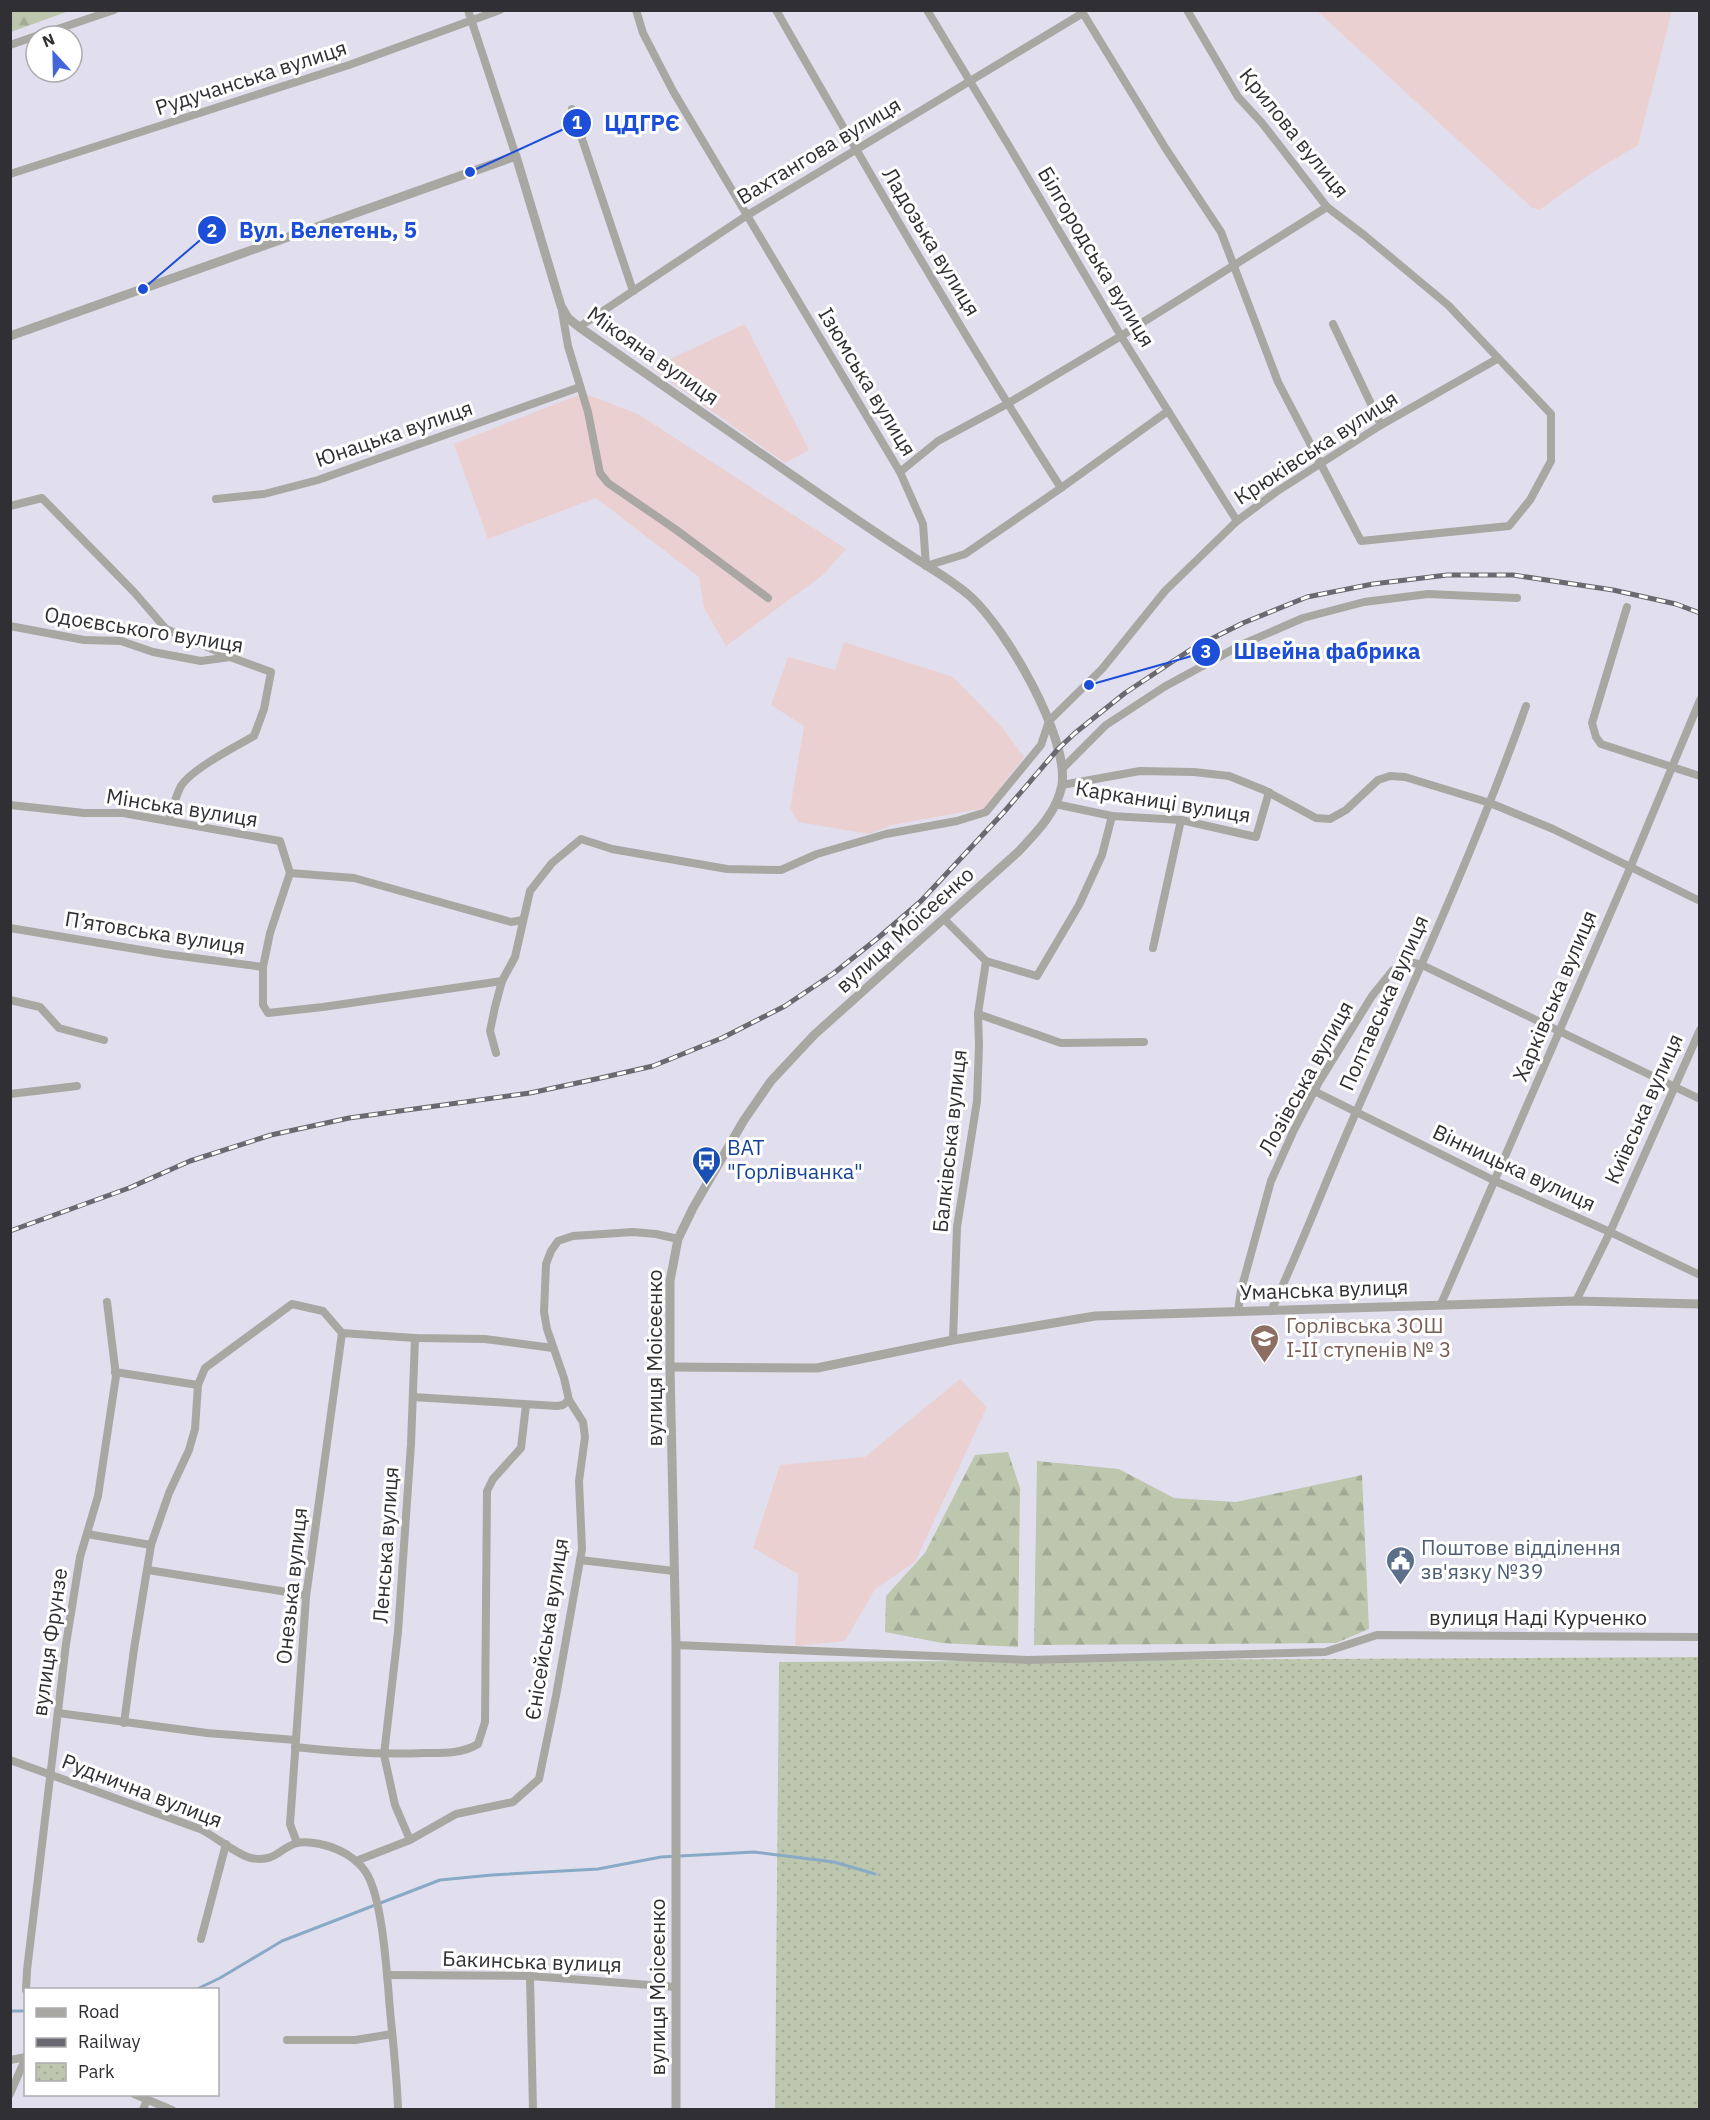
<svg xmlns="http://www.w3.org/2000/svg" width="1710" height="2120" font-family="'IBM Plex Sans',sans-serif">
  <defs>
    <pattern id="forest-firs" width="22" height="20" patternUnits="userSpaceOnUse" patternTransform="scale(1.5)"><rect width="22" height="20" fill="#bdc7ae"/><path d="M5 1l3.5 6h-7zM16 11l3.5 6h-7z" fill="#a3ab96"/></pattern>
    <pattern id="park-dots" width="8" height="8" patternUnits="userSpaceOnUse" patternTransform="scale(1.5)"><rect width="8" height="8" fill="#bdc7ae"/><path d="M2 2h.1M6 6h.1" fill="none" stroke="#a3ab96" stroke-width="1.8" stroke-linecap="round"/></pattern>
  </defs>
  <rect width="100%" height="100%" fill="#e1dfed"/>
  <g fill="#ebd0d1">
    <path d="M1317,11H1672L1638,145L1590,174L1539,210L1531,207Z"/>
    <path d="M745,324L809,450L785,463L651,368Z"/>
    <path d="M583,393L638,414L846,549L823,575L726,646L704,608L699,577L596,498L488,539L454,444Z"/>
    <path d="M844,642L953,677L1001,726L1024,757L985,808L892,825L869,834L798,822L790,808L804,726L771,705L788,657L835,670Z"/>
    <path d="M960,1379L987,1407L915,1562L875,1589L845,1641L795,1646L798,1574L753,1548L780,1465L865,1457Z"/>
  </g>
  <g fill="url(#forest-firs)">
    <path d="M11,10H69V11L11,32Z"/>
    <path d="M1008,1452L1020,1488L1018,1647L942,1643L885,1632L886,1596L925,1553L975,1455Z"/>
    <path d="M1037,1461L1119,1469L1174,1498L1236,1502L1362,1475L1369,1629L1336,1643L1034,1645Z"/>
  </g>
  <path fill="url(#park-dots)" d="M1699,1657V2109L775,2110L779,1662Z"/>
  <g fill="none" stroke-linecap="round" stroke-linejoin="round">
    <g stroke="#88aac6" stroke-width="3">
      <path d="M195,1990L220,1978L282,1941L440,1880L492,1875L598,1869L661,1857L754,1852L834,1862L875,1874"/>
      <path d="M10,2011H26"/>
    </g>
    <g stroke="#a9a7a2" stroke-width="8">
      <path d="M468,10L516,156"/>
      <path d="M636,10L643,33L673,91L900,472L923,524L926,566L965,554L1061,488L1168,411"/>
      <path d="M776,10C868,171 961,332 1061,488"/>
      <path d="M927,10L1009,146L1121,336L1237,521"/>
      <path d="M1081,10L1166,149L1221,232L1278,382L1361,541L1509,526L1530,500L1551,461V414L1448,305L1364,235L1327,207L1262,123L1238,97L1187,10"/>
      <path d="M37,36L114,10"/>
      <path d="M10,45L36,36"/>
      <path d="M572,109L633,291"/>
      <path d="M10,174L349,65L500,10"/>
      <path d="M562,311L568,346L588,412L600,473L608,483L675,529L768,598"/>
      <path d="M1333,324L1381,425"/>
      <path d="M579,327L746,216L1083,13"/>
      <path d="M900,472L938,441L1007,404L1121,336L1327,207"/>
      <path d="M216,499L264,494L318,480L580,387"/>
      <path d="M10,506L42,498L134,592L166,629L228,656"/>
      <path d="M1627,607L1592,723L1596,737L1601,744L1700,776"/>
      <path d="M10,626L84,640L121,641L153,652L201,661L230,657L271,672L264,709L254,736C236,746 192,769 181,786C175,797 173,810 168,821"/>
      <path d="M1062,769L1106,725L1164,687L1241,645L1303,618L1364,602L1428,594L1517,598"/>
      <path d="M1062,785L1140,771L1194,772L1229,776L1264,790L1316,818L1330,819L1346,810L1378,780L1390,776L1405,777L1490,803L1553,829L1700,901"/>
      <path d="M1055,804L1112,816L1181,820L1256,837L1269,792"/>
      <path d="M10,805L84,813H123L280,841L290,873L270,933L263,967V1005L268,1013L323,1007L502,981"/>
      <path d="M290,873L354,878L511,922L523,920"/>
      <path d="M944,919L986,961"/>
      <path d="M10,928L165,954L263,967"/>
      <path d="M1153,948L1181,820"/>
      <path d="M10,1000L40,1007L59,1028L104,1040"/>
      <path d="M978,1014L1061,1043L1144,1042"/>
      <path d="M496,1053L490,1031L495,1007L502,981L515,957L530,891L552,863L581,839L612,849L727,869L781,870L817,854L886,834L957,821L986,812L1041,745L1049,721L1102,669L1165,591L1237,521L1276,492L1381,425L1497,359"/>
      <path d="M1314,1091L1495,1181L1610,1232L1700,1275"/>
      <path d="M10,1094L77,1086"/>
      <path d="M1576,1301L1610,1232L1700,1030"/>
      <path d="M1441,1304L1630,868L1700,700"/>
      <path d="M1238,1311L1241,1290L1271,1181L1293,1132L1319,1082L1372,996L1393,970L1410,962L1422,965L1700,1099"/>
      <path d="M1271,1311C1302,1245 1327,1177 1357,1110C1416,977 1477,844 1526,706"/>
      <path d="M342,1333L415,1338L485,1339L553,1348"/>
      <path d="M953,1340L957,1227L977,1101L979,1045L978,1014L986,961L1037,976L1079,905L1102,855L1112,816"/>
      <path d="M115,1372L198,1385"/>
      <path d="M413,1397L557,1406L563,1405L569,1400"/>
      <path d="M87,1534L151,1545"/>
      <path d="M580,1560L674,1571"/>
      <path d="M148,1570L306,1595"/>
      <path d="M676,1645L1028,1660L1325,1652L1377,1635L1700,1637"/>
      <path d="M58,1713L207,1733L296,1740"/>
      <path d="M124,1723L134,1649L151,1545L169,1493L189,1450L195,1429L198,1385L205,1368L292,1304L323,1311L342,1333"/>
      <path d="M295,1747C339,1752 381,1755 424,1753C442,1753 462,1754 478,1744L485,1722L487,1491L493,1479L521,1448L526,1405"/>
      <path d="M10,1760L200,1829C215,1836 237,1855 251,1858C276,1863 279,1848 297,1843C306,1841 316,1843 324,1845C340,1849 356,1858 365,1871C383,1896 387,1977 390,2010C393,2043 397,2076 398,2110"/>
      <path d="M410,1840L395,1805L384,1755L398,1632L411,1444L415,1338"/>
      <path d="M297,1843L290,1824L306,1597L342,1333"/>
      <path d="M356,1861L410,1840L456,1814L513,1802L539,1779L556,1696L582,1549L579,1481L585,1437L583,1422L569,1400L564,1378L547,1329L544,1312L546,1264L551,1251L558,1241L573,1236L633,1232L656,1234L678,1239"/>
      <path d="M201,1939L226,1844"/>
      <path d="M387,1975L530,1976L676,1987"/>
      <path d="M530,1976L533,2110"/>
      <path d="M26,1990L27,1970L66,1644L80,1557L98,1496L116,1376L107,1302"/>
      <path d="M287,2040H355L392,2034"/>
      <path d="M10,2060L26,2057"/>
      <path d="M10,2094L26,2057"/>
      <path d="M134,2094L172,2110"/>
      <path d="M143,2110L147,2099"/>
    </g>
    <g stroke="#a9a7a2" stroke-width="9">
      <path d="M10,336L516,156L561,306L568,318L579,327C652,378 726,429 799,480C834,504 868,528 904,551C926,566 951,579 971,597C1006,629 1069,737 1062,785C1057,812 1036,833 1018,852L814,1035L771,1081L744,1120L693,1208L678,1239L670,1281V1367L676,1645V2110"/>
      <path d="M670,1367L817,1368L953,1340L1095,1316L1576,1301L1700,1304"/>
    </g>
    <defs>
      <path id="rail" d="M10,1231L129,1188L190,1161L271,1135L349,1118L530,1093L596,1079L653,1066L722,1038L785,1006L834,973L878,938L921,901L1004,812L1058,749L1075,733L1125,693L1193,648L1243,623L1307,597L1373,584L1447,575H1513L1613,590L1676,604L1700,613"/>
    </defs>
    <use href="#rail" stroke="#6a6870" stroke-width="5"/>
    <use href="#rail" stroke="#fff" stroke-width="3" stroke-dasharray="9" stroke-linecap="butt"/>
  </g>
  <defs>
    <symbol id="bus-pin" viewBox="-11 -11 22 30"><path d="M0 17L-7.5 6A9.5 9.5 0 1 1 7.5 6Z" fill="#1a4fb4" stroke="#fff"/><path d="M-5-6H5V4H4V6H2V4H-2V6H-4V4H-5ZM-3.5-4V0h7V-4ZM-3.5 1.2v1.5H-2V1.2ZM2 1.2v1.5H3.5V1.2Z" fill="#fff"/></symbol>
    <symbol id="school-pin" viewBox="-11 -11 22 30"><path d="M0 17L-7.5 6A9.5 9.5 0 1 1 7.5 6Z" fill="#8d6e63" stroke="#fff"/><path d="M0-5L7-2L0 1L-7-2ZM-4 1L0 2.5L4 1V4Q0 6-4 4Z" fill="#fff"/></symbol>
    <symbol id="civic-pin" viewBox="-11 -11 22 30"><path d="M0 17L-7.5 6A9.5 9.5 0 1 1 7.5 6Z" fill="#5c6f8a" stroke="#fff"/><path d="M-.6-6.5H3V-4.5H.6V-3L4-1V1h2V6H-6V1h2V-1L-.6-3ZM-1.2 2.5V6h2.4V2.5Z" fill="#fff"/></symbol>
  </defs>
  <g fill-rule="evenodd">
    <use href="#bus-pin" x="690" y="1144" width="33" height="45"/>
    <use href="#school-pin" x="1248" y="1322" width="33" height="45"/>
    <use href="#civic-pin" x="1384" y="1544" width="33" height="45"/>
  </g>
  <g text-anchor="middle" stroke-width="6" stroke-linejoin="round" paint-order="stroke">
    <g font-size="21" fill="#302f34" stroke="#fff">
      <text transform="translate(251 78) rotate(-18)" y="7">Рудучанська вулиця</text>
      <text transform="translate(1294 133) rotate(51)" y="7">Крилова вулиця</text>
      <text transform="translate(819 151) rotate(-31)" y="7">Вахтангова вулиця</text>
      <text transform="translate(931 242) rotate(59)" y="7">Ладозька вулиця</text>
      <text transform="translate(1096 257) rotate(59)" y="7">Білгородська вулиця</text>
      <text transform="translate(653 356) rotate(35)" y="7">Мікояна вулиця</text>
      <text transform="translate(867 382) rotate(59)" y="7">Ізюмська вулиця</text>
      <text transform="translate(394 434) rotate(-19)" y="7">Юнацька вулиця</text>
      <text transform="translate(1316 448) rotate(-33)" y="7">Крюківська вулиця</text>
      <text transform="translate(144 630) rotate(9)" y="7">Одоєвського вулиця</text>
      <text transform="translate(1163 802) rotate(9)" y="7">Карканиці вулиця</text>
      <text transform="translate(182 808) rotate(9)" y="7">Мінська вулиця</text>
      <text transform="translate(905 930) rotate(-42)" y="7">вулиця Моісеєнко</text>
      <text transform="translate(155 933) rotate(9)" y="7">П’ятовська вулиця</text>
      <text transform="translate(1555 996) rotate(-67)" y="7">Харківська вулиця</text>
      <text transform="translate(1384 1003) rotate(-66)" y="7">Полтавська вулиця</text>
      <text transform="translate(1306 1078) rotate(-61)" y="7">Лозівська вулиця</text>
      <text transform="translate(1644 1109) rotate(-66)" y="7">Київська вулиця</text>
      <text transform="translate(950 1141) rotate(-84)" y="7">Балківська вулиця</text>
      <text transform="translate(1514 1168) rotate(25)" y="7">Вінницька вулиця</text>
      <text transform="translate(1324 1290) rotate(-2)" y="7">Уманська вулиця</text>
      <text transform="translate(655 1358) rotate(-90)" y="7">вулиця Моісеєнко</text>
      <text transform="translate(386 1545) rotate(-86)" y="7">Ленська вулиця</text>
      <text transform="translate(292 1586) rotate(-84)" y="7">Онезька вулиця</text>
      <text x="1538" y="1625">вулиця Наді Курченко</text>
      <text transform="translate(547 1629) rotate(-81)" y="7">Єнісейська вулиця</text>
      <text transform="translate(50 1642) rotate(-82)" y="7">вулиця Фрунзе</text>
      <text transform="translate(142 1791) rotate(21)" y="7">Руднична вулиця</text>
      <text transform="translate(532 1962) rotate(2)" y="7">Бакинська вулиця</text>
      <text transform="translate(658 1987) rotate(-90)" y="7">вулиця Моісеєнко</text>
    </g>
    <g font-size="21" fill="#164399" stroke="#fff" text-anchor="start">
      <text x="727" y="1155">ВАТ<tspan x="727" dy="24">"Горлівчанка"</tspan></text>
    </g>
    <g font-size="21" fill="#785e54" stroke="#fff" text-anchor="start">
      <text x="1286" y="1333">Горлівська ЗОШ<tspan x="1286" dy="24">І-ІІ ступенів № 3</tspan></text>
    </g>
    <g font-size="21" fill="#4e5e75" stroke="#fff" text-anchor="start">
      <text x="1421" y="1555">Поштове відділення<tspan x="1421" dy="24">зв'язку №39</tspan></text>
    </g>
  </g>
  <path fill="none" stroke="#1d4ed8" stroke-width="2" d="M470 172L577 123M143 289L212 230M1089 685L1206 652"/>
  <g fill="#1d4ed8" stroke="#fff" stroke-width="2">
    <circle cx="470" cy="172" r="6"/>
    <circle cx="143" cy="289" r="6"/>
    <circle cx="1089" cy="685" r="6"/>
    <circle cx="577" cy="123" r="15"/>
    <circle cx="212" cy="230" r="15"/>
    <circle cx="1206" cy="652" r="15"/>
  </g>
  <g font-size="18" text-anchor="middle" font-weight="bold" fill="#fff">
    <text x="577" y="129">1</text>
    <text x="212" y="237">2</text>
    <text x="1206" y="658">3</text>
  </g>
  <g font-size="22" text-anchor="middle" font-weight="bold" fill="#1d4ed8" stroke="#fff" stroke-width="6" stroke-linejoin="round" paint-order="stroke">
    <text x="642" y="131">ЦДГРЄ</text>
    <text x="328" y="238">Вул. Велетень, 5</text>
    <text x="1327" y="659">Швейна фабрика</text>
  </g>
  <rect width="1710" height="2120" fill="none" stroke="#302f34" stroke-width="24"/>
  <rect x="24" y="1988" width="195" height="108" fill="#ffffff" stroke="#acacae" stroke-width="1.5"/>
  <rect x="36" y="2008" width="30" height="9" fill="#a9a7a2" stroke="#acacae" stroke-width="1.5"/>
  <text x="78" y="2018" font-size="18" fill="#302f34">Road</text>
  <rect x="36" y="2038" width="30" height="9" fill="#6a6870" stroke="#acacae" stroke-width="1.5"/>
  <text x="78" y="2048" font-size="18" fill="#302f34">Railway</text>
  <rect x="36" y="2063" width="30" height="18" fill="url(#park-dots)" stroke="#acacae" stroke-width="1.5"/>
  <text x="78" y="2078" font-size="18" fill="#302f34">Park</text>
  <g transform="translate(54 54) rotate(338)"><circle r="28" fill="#ffffff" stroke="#acacae" stroke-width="1.5"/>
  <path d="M0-4.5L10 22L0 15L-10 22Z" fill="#4167d9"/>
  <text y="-9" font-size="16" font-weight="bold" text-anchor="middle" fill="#302f34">N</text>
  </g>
</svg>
